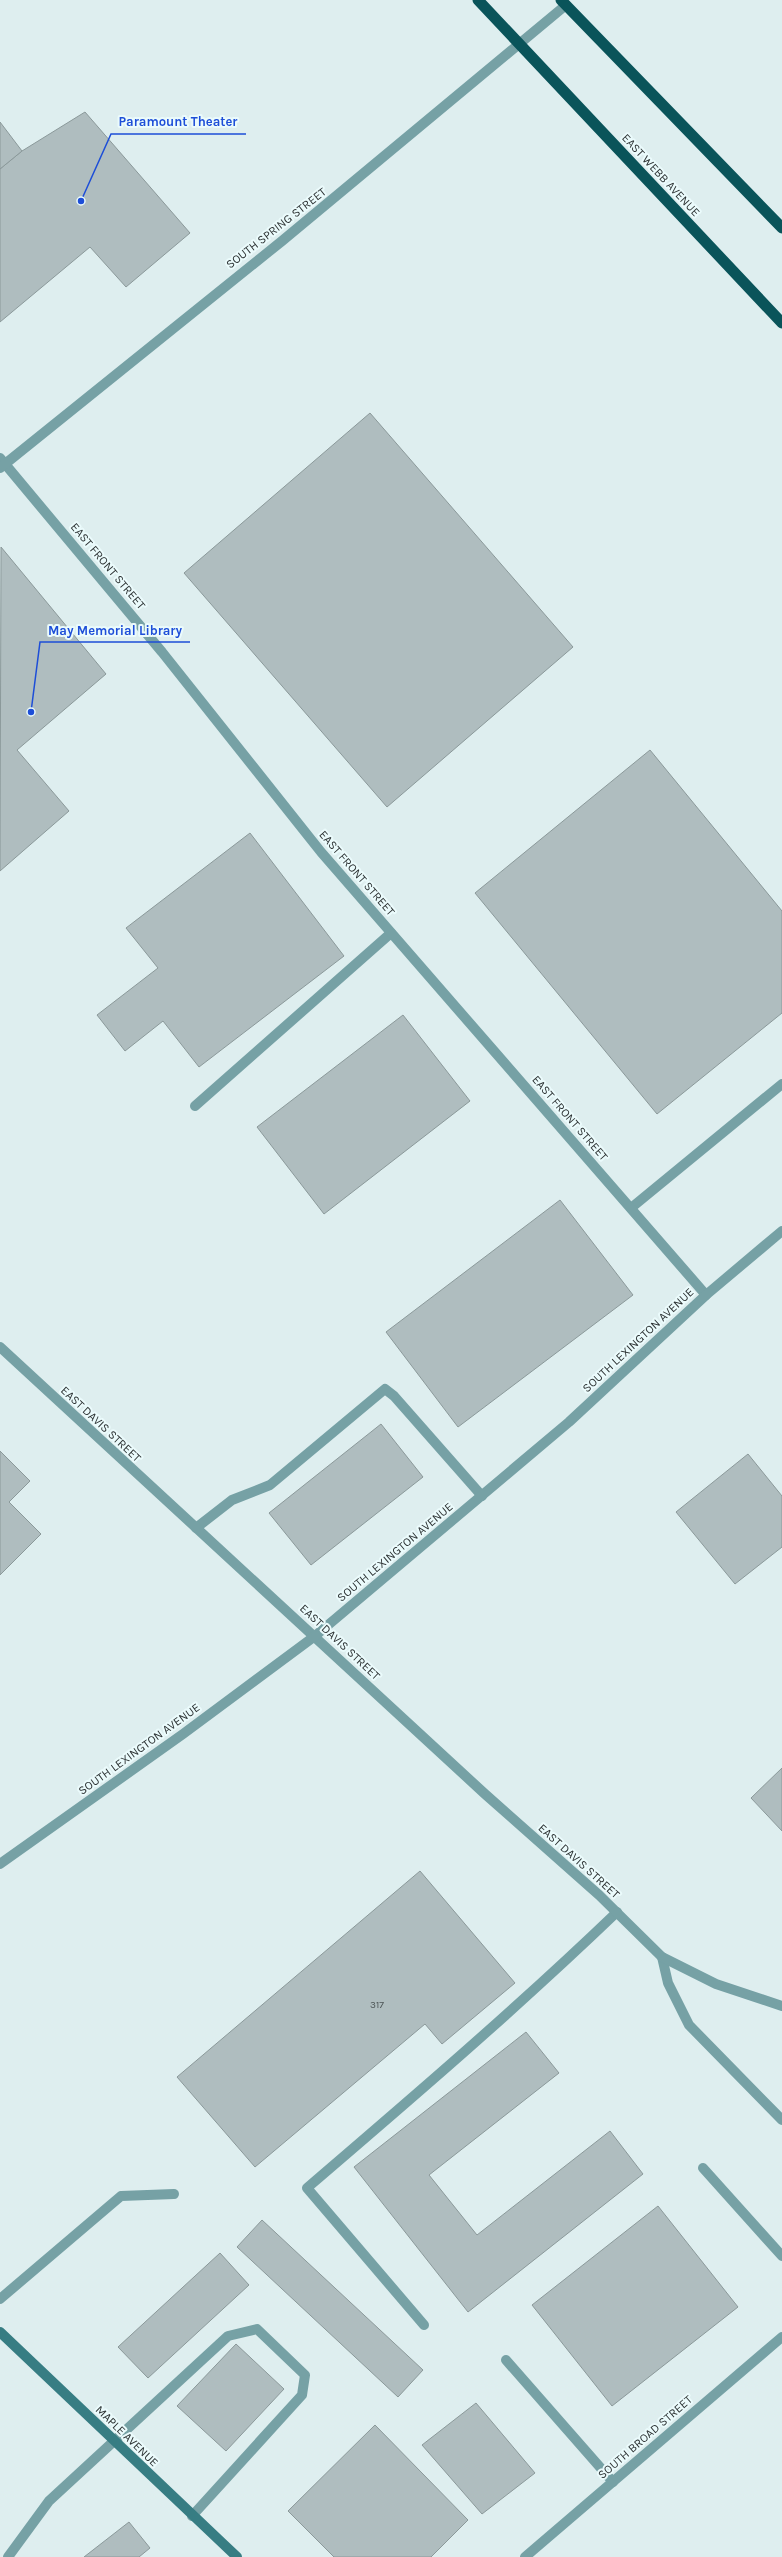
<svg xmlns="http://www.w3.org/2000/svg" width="782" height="2557" font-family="Karla,sans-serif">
  <rect width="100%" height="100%" fill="#deeeef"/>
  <g fill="#afbdbf" stroke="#8b999a">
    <path d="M85,112L190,233L126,287L90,247L0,322V169L22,151Z"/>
    <path d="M0,122L22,151L0,169Z"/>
    <path d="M370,413L573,647L387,807L184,573Z"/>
    <path d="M1,547L106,674L17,750L69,811L0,871Z"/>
    <path d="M650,750L782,911V1013L657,1114L475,893Z"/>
    <path d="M250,833L344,956L199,1067L163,1021L125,1051L97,1015L158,968L126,928Z"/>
    <path d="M403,1015L470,1101L324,1214L257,1127Z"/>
    <path d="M560,1200L633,1295L458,1427L386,1332Z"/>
    <path d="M381,1424L423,1477L311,1565L269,1513Z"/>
    <path d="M0,1451L30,1481L9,1502L41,1534L0,1575Z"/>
    <path d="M748,1454L782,1496V1547L735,1584L676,1512Z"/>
    <path d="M782,1768V1831L751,1798Z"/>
    <path d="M420,1871L515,1983L442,2044L425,2024L255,2167L177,2077Z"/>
    <path d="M526,2032L559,2073L429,2175L477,2235L610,2131L643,2174L468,2312L354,2167Z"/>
    <path d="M658,2206L738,2307L612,2406L532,2305Z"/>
    <path d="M262,2220L423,2370L398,2397L237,2247Z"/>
    <path d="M220,2253L249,2285L148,2378L118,2347Z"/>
    <path d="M236,2344L284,2389L226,2451L177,2406Z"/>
    <path d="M476,2403L535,2473L482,2514L422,2445Z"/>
    <path d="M375,2425L468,2520L431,2557H334L288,2511Z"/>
    <path d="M129,2522L150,2548L139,2557H84Z"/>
  </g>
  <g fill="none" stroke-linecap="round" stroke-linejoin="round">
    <g stroke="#76a1a5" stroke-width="10">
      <path d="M195,1106L391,933"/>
      <path d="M631,1208L782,1084"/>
      <path d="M196,1528L232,1500L270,1485L385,1389L394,1396L482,1496"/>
      <path d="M703,2168L782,2256"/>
      <path d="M0,2299L121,2196L174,2194"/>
      <path d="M424,2325L307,2188C412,2098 517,2008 617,1912"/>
      <path d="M506,2360L613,2482"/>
      <path d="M8,2557L49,2501L228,2336L257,2329L305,2375L302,2395L192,2516"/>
    </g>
    <path stroke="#76a1a5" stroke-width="10" d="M662,1957L668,1983L689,2025L782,2120"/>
    <g stroke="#76a1a5" stroke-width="10">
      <path d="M0,458L162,652L321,852L706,1295"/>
      <path d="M0,468L282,241L566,5"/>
      <path d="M0,1347L485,1794L599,1895L662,1957L716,1984L782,2006"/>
      <path d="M0,1864L183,1734L315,1636L569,1422L706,1295L782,1231"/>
      <path d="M525,2557L782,2337"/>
    </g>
    <path stroke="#377d83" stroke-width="10" d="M0,2332L237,2557"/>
    <g stroke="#0a545a" stroke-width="11">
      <path d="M478,0L782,323"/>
      <path d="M561,0L782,228"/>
    </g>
  </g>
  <g text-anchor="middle" stroke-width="4" stroke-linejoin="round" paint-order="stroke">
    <g font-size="10" fill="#4d5556">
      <text x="377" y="2008">317</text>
    </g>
    <g font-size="12" fill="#2c3233" stroke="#ebfbfc">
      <text transform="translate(661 175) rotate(47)" y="4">EAST WEBB AVENUE</text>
      <text transform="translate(276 228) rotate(-38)" y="4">SOUTH SPRING STREET</text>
      <text transform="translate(108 566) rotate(50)" y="4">EAST FRONT STREET</text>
      <text transform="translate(357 873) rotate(49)" y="4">EAST FRONT STREET</text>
      <text transform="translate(570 1118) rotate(49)" y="4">EAST FRONT STREET</text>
      <text transform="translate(638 1340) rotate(-43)" y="4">SOUTH LEXINGTON AVENUE</text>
      <text transform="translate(101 1424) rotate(43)" y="4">EAST DAVIS STREET</text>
      <text transform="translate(395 1552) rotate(-40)" y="4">SOUTH LEXINGTON AVENUE</text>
      <text transform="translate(340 1642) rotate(43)" y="4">EAST DAVIS STREET</text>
      <text transform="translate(139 1749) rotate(-36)" y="4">SOUTH LEXINGTON AVENUE</text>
      <text transform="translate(579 1861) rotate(42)" y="4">EAST DAVIS STREET</text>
      <text transform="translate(127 2436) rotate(44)" y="4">MAPLE AVENUE</text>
      <text transform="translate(645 2437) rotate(-41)" y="4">SOUTH BROAD STREET</text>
    </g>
  </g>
  <path fill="none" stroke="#1d4ed8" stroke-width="1.5" d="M81 201L111 134H246M31 712L40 642H190"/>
  <g fill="#1d4ed8" stroke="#ebfbfc" stroke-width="1.5">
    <circle cx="81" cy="201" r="4"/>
    <circle cx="31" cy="712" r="4"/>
  </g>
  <g font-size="13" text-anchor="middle" font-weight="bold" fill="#1d4ed8" stroke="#ebfbfc" stroke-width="4" stroke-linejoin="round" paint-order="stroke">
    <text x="178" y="126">Paramount Theater</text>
    <text x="115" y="635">May Memorial Library</text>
  </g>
</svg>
